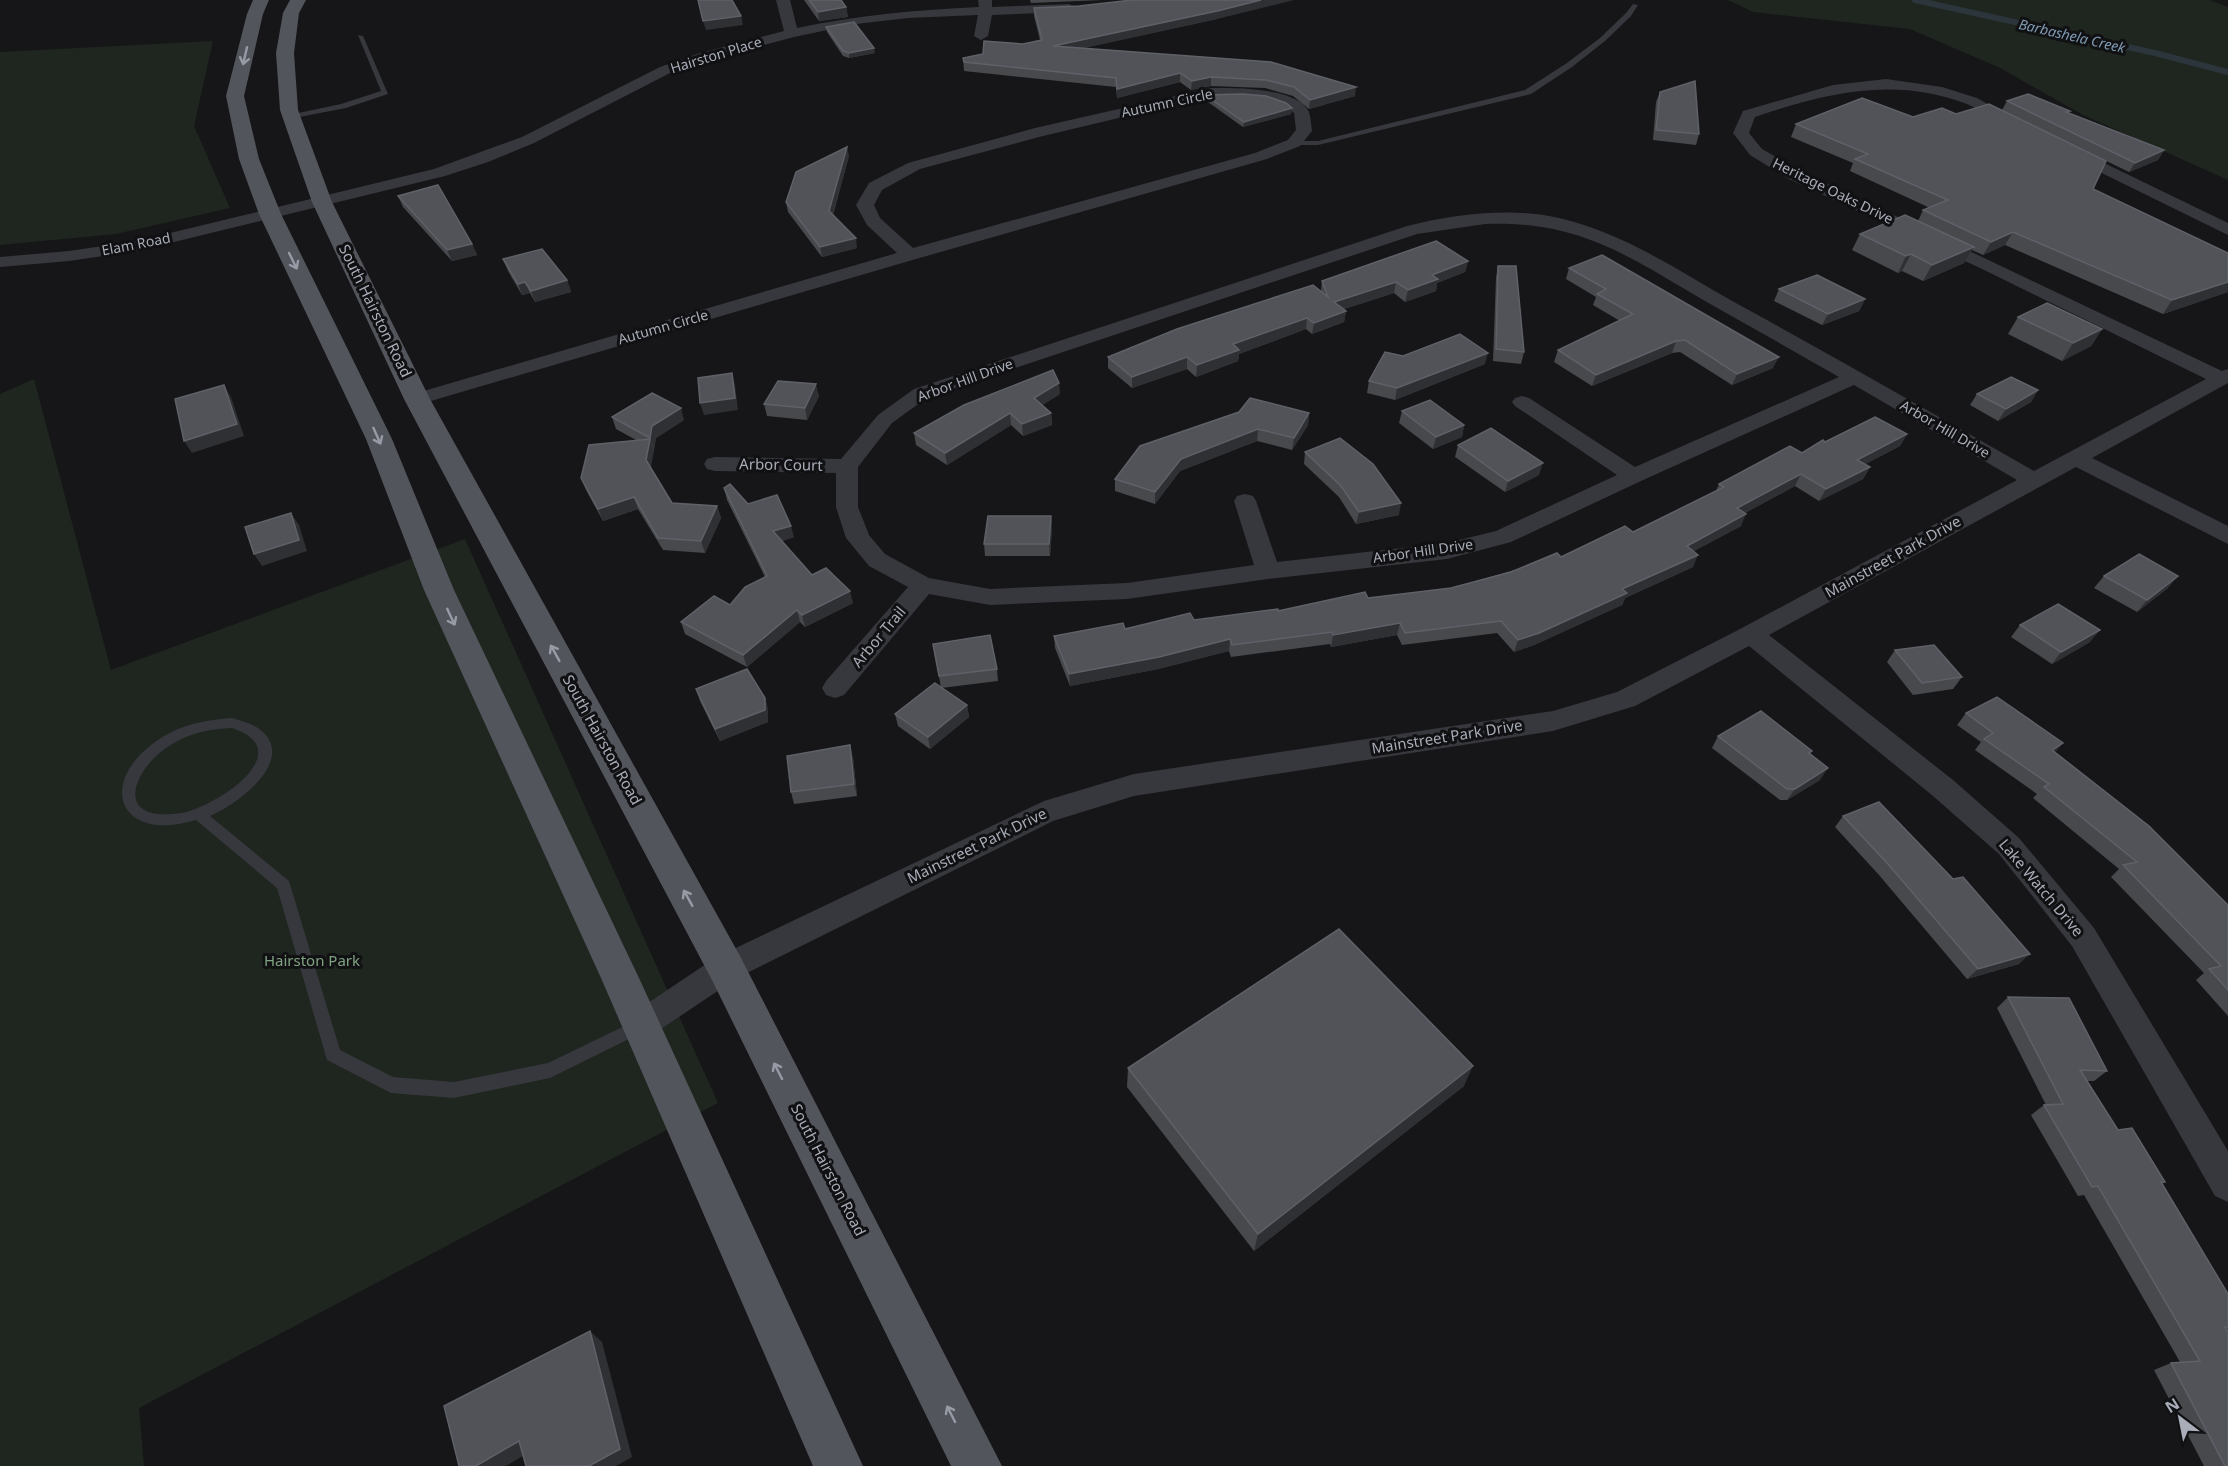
<svg xmlns="http://www.w3.org/2000/svg" width="2228" height="1466" font-family="'Noto Sans',sans-serif">
  <rect width="100%" height="100%" fill="#161618"/>
  <g fill="#1e261f">
    <path d="M1728,0H2209L2228,7V180L2083,115L2000,68L1910,29L1753,12Z"/>
    <path d="M213,41L194,126L230,208L116,234L0,245V52Z"/>
    <path d="M34,379L111,670L465,539L718,1103L139,1408L144,1466H0V394Z"/>
  </g>
  <g fill="none" stroke-linecap="round" stroke-linejoin="round">
    <path stroke="#2c353c" stroke-width="6" d="M1915,0L2155,53L2228,72"/>
    <g fill="#37383d" fill-rule="evenodd">
      <path d="M1633,4L1638,5L1631,16L1605,41L1572,67L1531,94L1318,145H1294L1290,143L1294,141H1318L1525,90L1567,63L1600,38L1626,13Z"/>
      <path d="M358,35L363,36L388,94L346,108L289,119V115L341,104L381,91Z"/>
      <path d="M232,718C242,721 254,724 262,731C296,762 236,805 210,816L289,881L340,1050L393,1077L454,1082L548,1063L641,1018L647,1020L649,1025L647,1030L550,1078L454,1098L391,1093L327,1060L277,888L196,820C117,844 95,780 161,738C182,724 207,720 232,718ZM232,728C301,751 216,807 181,813C110,824 133,766 174,743C192,732 212,729 232,728Z"/>
    </g>
    <g fill="#37383d" fill-rule="evenodd">
      <path d="M776,0H790L797,28C858,15 917,10 979,7L978,0H992V7L1069,4L1076,8L1069,12L992,15L988,36L981,40L974,36L978,15L908,18L856,24L794,37L707,60L670,73L534,143L488,162L445,176L137,251L69,261L0,267V257L69,251L137,241L434,169L522,137L660,67L697,54L784,31Z"/>
      <path d="M1886,79L1942,87L1977,98L2021,123L2013,128L2008,126C1994,119 1981,110 1967,104C1895,76 1825,93 1755,117L1749,133L1762,149L1801,171L2222,371L2228,369V383L2092,458L2228,526V544L2076,467L1769,635L1953,780L2019,838L2094,928L2228,1151V1202L2215,1196L2072,946L1999,854L1933,796L1749,646L1635,706L1553,731L1134,796L1053,821L737,978L652,1035L641,1040L630,1035L625,1025L630,1015L715,958L1044,801L1134,774L1553,711L1617,692L1742,628L2017,480L1854,385L1641,481L1511,542L1447,559L1268,579L1127,599L990,605L929,594L844,695L835,698L826,695L822,688L826,681L908,587L869,566L846,538L836,507V473L715,471L707,469L704,464L707,459L715,457L841,459L878,415L914,389L1407,226C1455,214 1510,207 1559,218C1624,233 1677,270 1734,302C1835,357 1934,414 2034,471L2206,379L1980,268L1789,179L1750,155L1733,133L1743,111L1833,85ZM1485,224C1582,220 1632,259 1712,305C1755,329 1797,353 1839,377L1635,467L1529,398L1522,396L1515,398L1512,402L1515,406L1617,475L1496,531L1447,543L1277,562L1256,501L1253,496L1245,494L1237,496L1234,501L1254,565L1127,583L990,589L929,578L885,554L869,535L858,507V467L892,423L928,397L1417,234Z"/>
      <path d="M1211,88C1235,88 1297,87 1309,112C1311,118 1311,125 1312,131L1300,146L1267,159L916,259L424,403L417,405L410,403L407,399L410,395L897,253L867,225L856,205L869,183L908,163L1035,128ZM1211,96C1235,97 1276,93 1294,113L1296,130L1288,140L1255,153L913,248L880,218L874,205L882,190L920,169L1039,137Z"/>
      <path d="M2071,147L2228,223V235L2065,155L2063,152Z"/>
    </g>
    <g fill="#53555c" fill-rule="evenodd">
      <path d="M253,0H269L263,14L244,96L259,159L281,214L392,439L454,590L639,978L863,1466H813L601,978L424,590L366,439L259,214L239,159L226,96L247,14Z"/>
      <path d="M290,0H306L299,13L294,53L298,110L332,202L430,399L740,956L1002,1466H951L712,980L404,399L312,202L280,110L276,53L283,13Z"/>
    </g>
  </g>
  <g fill="#47494d">
    <path d="M804,0H841L846,7L848,17L819,21Z"/>
    <path d="M1030,0H1103L1031,3Z"/>
    <path d="M1079,6L1217,19L1082,48L1271,62L1355,96L1309,109L1293,96L1265,88L1211,86L1191,90L1180,82L1117,98L1116,87L964,71L963,58L1040,40L1034,16V8Z"/>
    <path d="M826,27L875,53L849,58L843,56L827,32Z"/>
    <path d="M1660,92L1699,134L1696,145L1653,140L1656,102Z"/>
    <path d="M1205,95L1292,108L1291,114L1243,127L1205,100Z"/>
    <path d="M2007,101L2070,111L2069,113L2164,150L2158,160L2129,172L2002,110Z"/>
    <path d="M1796,124L2093,189L2228,253V292L2163,314L2005,245L1983,255L1972,250L1964,263L1923,281L1902,271L1898,273L1852,250L1860,234L1918,221L1923,210L1930,208L1850,171L1853,163L1791,137Z"/>
    <path d="M849,156L833,215L857,248L822,257L788,212L786,202Z"/>
    <path d="M398,196L472,244L477,255L452,261L403,207Z"/>
    <path d="M503,259L567,280L571,292L535,302L530,293L522,295L508,271Z"/>
    <path d="M1468,261L1465,272L1437,283L1436,291L1405,302L1394,293L1344,309L1346,311L1344,322L1312,334L1306,329L1239,354L1238,361L1196,377L1187,369L1132,388L1108,368V357L1321,291L1322,281Z"/>
    <path d="M1498,266L1524,352L1521,364L1493,361L1496,277Z"/>
    <path d="M1569,268L1773,368L1732,385L1680,352L1672,353L1592,386L1554,362L1558,350L1620,321L1593,305L1596,297L1566,279Z"/>
    <path d="M1779,289L1865,299L1859,311L1822,325L1774,301Z"/>
    <path d="M2018,317L2102,329L2091,346L2062,361L2008,334Z"/>
    <path d="M1403,356L1485,364L1395,400L1367,393L1369,381Z"/>
    <path d="M2038,390L2031,402L1998,421L1970,405L1977,394Z"/>
    <path d="M1060,394L1042,405L1051,413L1052,425L1023,436L1011,425L947,465L916,445L914,433Z"/>
    <path d="M819,396L807,420L767,416L764,404Z"/>
    <path d="M1402,411L1464,425L1462,437L1433,449L1399,423Z"/>
    <path d="M1239,412L1309,413L1308,425L1292,450L1257,441L1180,471L1155,504L1115,491V479Z"/>
    <path d="M612,417L684,420L656,438L650,468L672,503L717,506L721,518L705,553L663,550L638,509L603,521L586,490L581,478L636,440L616,429Z"/>
    <path d="M1907,434L1900,446L1865,464L1870,467L1863,479L1819,501L1795,486L1745,513L1741,526L1694,551L1693,567L1625,598L1622,605L1534,645L1514,652L1497,633L1402,645L1397,635L1331,647L1330,644L1231,657L1229,651L1158,669L1070,686L1055,648L1054,636L1278,611L1368,598L1451,588L1561,557L1633,532L1716,491L1719,484L1802,453L1825,442Z"/>
    <path d="M1458,445L1539,475L1505,492L1455,457Z"/>
    <path d="M1305,452L1399,515L1356,524L1339,497L1304,464Z"/>
    <path d="M724,488L748,504L794,537L782,541L812,575L853,603L805,627L800,622L747,667L685,634L681,622L730,605L765,577L727,500Z"/>
    <path d="M1051,516L1052,528L1050,556H985L984,544Z"/>
    <path d="M2104,576L2168,588L2137,612L2094,588Z"/>
    <path d="M2020,625L2090,642L2052,664L2011,637Z"/>
    <path d="M933,644L997,669L998,681L941,688Z"/>
    <path d="M1895,650L1962,677L1953,689L1913,695L1887,662Z"/>
    <path d="M696,689L765,698L768,710V722L720,741L700,701Z"/>
    <path d="M967,705L969,717L930,749L898,726L895,714Z"/>
    <path d="M1966,713L2063,743L2055,752L2228,905V1016L2196,980L2204,973L2111,877L2119,869L2033,798L2037,794L1975,750L1981,742L1957,725Z"/>
    <path d="M1718,736L1812,751L1810,754L1820,780L1787,800H1780L1712,748Z"/>
    <path d="M853,757L857,796L794,804L791,792Z"/>
    <path d="M1843,816L2019,964L1967,979L1879,875L1835,827Z"/>
    <path d="M2008,997L2107,1071L2094,1081H2087L2118,1130L2165,1182L2162,1184L2228,1294V1466H2204L2154,1370L2171,1363L2180,1362L2084,1195L2078,1196L2031,1115L2044,1105H2046L1997,1008Z"/>
    <path d="M1128,1068L1464,1086L1254,1251L1127,1087Z"/>
  </g>
  <g fill="#2f3033">
    <path d="M1261,0H1294L1217,19L1053,55V46Z"/>
    <path d="M846,7L848,17L819,21L818,12Z"/>
    <path d="M741,16L743,25L706,30L703,21Z"/>
    <path d="M874,48L875,53L849,58V53Z"/>
    <path d="M1180,73V82L1117,98V89Z"/>
    <path d="M1211,77V86L1191,90L1192,81Z"/>
    <path d="M1356,87L1355,96L1309,109L1310,100Z"/>
    <path d="M1292,108L1291,114L1243,127L1244,122Z"/>
    <path d="M847,147L849,156L831,221L829,211Z"/>
    <path d="M2164,150L2158,160L2129,172L2135,163Z"/>
    <path d="M2013,232L2005,245L1983,255L1991,242Z"/>
    <path d="M856,238L857,248L822,257L820,247Z"/>
    <path d="M472,244L477,255L452,261L447,250Z"/>
    <path d="M1974,247L1964,263L1923,281L1932,265Z"/>
    <path d="M1911,254L1902,271L1898,273L1906,256Z"/>
    <path d="M1468,261L1465,272L1437,283L1436,291L1405,302L1408,290L1432,275Z"/>
    <path d="M567,280L571,292L535,302L531,291Z"/>
    <path d="M525,282L530,293L522,295L518,284Z"/>
    <path d="M1396,282L1394,293L1332,313L1334,302Z"/>
    <path d="M2228,282V292L2163,314L2172,300Z"/>
    <path d="M1865,299L1859,311L1822,325L1828,314Z"/>
    <path d="M1346,311L1344,322L1312,334L1314,323Z"/>
    <path d="M1307,318L1306,329L1239,354L1238,361L1196,377L1197,365L1233,344Z"/>
    <path d="M2102,329L2091,346L2062,361L2073,343Z"/>
    <path d="M1676,341L1672,353L1592,386L1596,375Z"/>
    <path d="M1488,353L1485,364L1395,400L1397,388Z"/>
    <path d="M1187,357V369L1132,388V377Z"/>
    <path d="M1779,357L1773,368L1732,385L1737,374Z"/>
    <path d="M732,373L735,385L738,410L704,415L700,403Z"/>
    <path d="M1059,383L1060,394L1035,410L1034,398Z"/>
    <path d="M816,384L819,396L807,420L805,408Z"/>
    <path d="M224,385L231,397L244,436L192,453L184,441Z"/>
    <path d="M2038,390L2031,402L1998,421L2006,409Z"/>
    <path d="M681,408L684,420L656,438L654,450L650,438L652,426Z"/>
    <path d="M1010,413L1011,425L947,465L945,453Z"/>
    <path d="M1051,413L1052,425L1023,436L1022,424Z"/>
    <path d="M1309,413L1308,425L1292,450L1294,438Z"/>
    <path d="M1464,425L1462,437L1433,449L1436,437Z"/>
    <path d="M1258,429L1257,441L1180,471L1155,504V492L1181,459Z"/>
    <path d="M1907,434L1900,446L1851,472L1857,460Z"/>
    <path d="M650,439L654,451L650,472L646,460Z"/>
    <path d="M1543,463L1539,475L1505,492L1508,481Z"/>
    <path d="M1870,467L1863,479L1819,501L1826,489Z"/>
    <path d="M1801,474L1795,486L1732,520L1737,508Z"/>
    <path d="M634,497L638,509L603,521L598,509Z"/>
    <path d="M1401,503L1399,515L1356,524L1359,512Z"/>
    <path d="M717,506L721,518L705,553L701,541Z"/>
    <path d="M291,513L299,525L307,551L262,566L254,554Z"/>
    <path d="M1746,514L1741,526L1681,558L1687,546Z"/>
    <path d="M1051,516L1052,528L1050,556L1049,544Z"/>
    <path d="M791,526L794,537L776,543L773,531Z"/>
    <path d="M1698,555L1693,567L1625,598L1622,605L1534,645L1514,652L1518,640L1622,589Z"/>
    <path d="M2178,576L2168,588L2137,612L2147,600Z"/>
    <path d="M850,591L853,603L805,627L802,615Z"/>
    <path d="M797,610L800,622L747,667L743,655Z"/>
    <path d="M1400,623L1397,635L1331,647L1333,635Z"/>
    <path d="M2100,630L2090,642L2052,664L2061,652Z"/>
    <path d="M1230,639L1229,651L1158,669L1070,686L1069,674Z"/>
    <path d="M765,698L768,710V722L720,741L715,729Z"/>
    <path d="M967,705L969,717L930,749L928,737Z"/>
    <path d="M2063,743L2052,755V750Z"/>
    <path d="M850,745L853,757L857,796L854,784Z"/>
    <path d="M1828,768L1820,780L1787,800L1795,789Z"/>
    <path d="M2030,954L2019,964L1967,979L1978,969Z"/>
    <path d="M1473,1066L1464,1086L1254,1251L1258,1234Z"/>
    <path d="M590,1331L602,1342L632,1457L616,1466H589Z"/>
    <path d="M519,1441L533,1450L506,1466H476Z"/>
  </g>
  <g fill="#525359" stroke="#5f6168" stroke-width="1.5">
    <path d="M698,0H732L741,16L703,21Z"/>
    <path d="M809,0H841L846,7L818,12Z"/>
    <path d="M1132,0H1261L1217,11L1053,46L1271,62L1356,87L1310,100L1294,87L1266,80L1211,77L1192,81L1180,73L1117,89L1116,78L964,62L963,58L983,54L984,41L1023,44L1042,40L1034,8L1079,6Z"/>
    <path d="M854,22L874,48L849,53L843,51L826,27Z"/>
    <path d="M1695,81L1699,134L1656,130L1660,92Z"/>
    <path d="M1243,94L1266,96L1286,103L1292,108L1244,122L1205,95Z"/>
    <path d="M2028,94L2070,111L2066,112L2164,150L2135,163L2007,101Z"/>
    <path d="M1862,98L1913,117L1942,108L1956,114L1989,104L2106,161L2093,189L2228,253V282L2172,300L2013,232L1991,242L1923,210L1948,200L1855,159L1868,154L1796,124Z"/>
    <path d="M847,147L829,211L856,238L820,247L786,202L796,172Z"/>
    <path d="M438,185L472,244L447,250L398,196Z"/>
    <path d="M1905,215L1974,247L1932,265L1911,254L1906,256L1860,234Z"/>
    <path d="M1436,241L1468,261L1432,275L1438,279L1408,290L1396,282L1334,302L1346,311L1314,323L1307,318L1233,344L1239,350L1197,365L1187,357L1132,377L1108,357L1177,329L1313,285L1328,297L1322,281Z"/>
    <path d="M542,249L567,280L531,291L525,282L518,284L503,259Z"/>
    <path d="M1602,255L1779,357L1737,374L1685,340L1676,341L1596,375L1558,350L1633,314L1597,294L1606,289L1569,268Z"/>
    <path d="M1498,266H1516L1524,352L1496,349Z"/>
    <path d="M1817,275L1865,299L1828,314L1779,289Z"/>
    <path d="M2047,303L2102,329L2073,343L2018,317Z"/>
    <path d="M1460,334L1488,353L1397,388L1369,381L1385,352L1403,356Z"/>
    <path d="M1053,370L1059,383L1034,398L1051,413L1022,424L1010,413L945,453L914,433L964,405Z"/>
    <path d="M732,373L735,398L700,403L698,378Z"/>
    <path d="M2011,377L2038,390L2006,409L1977,394Z"/>
    <path d="M778,381L816,384L805,408L764,404Z"/>
    <path d="M224,385L237,424L184,441L175,399Z"/>
    <path d="M652,393L681,408L652,426L650,438L612,417Z"/>
    <path d="M1250,398L1309,413L1294,438L1258,429L1181,459L1155,492L1115,479L1140,446L1239,412Z"/>
    <path d="M1430,400L1464,425L1436,437L1402,411Z"/>
    <path d="M1875,417L1907,434L1857,460L1870,467L1826,489L1801,474L1737,508L1746,514L1687,546L1698,555L1622,589L1627,593L1539,633L1518,640L1501,621L1405,633L1400,623L1333,635L1332,632L1232,645L1230,639L1159,657L1069,674L1054,636L1123,623L1125,629L1190,613L1194,620L1278,609V611L1365,592L1368,598L1451,588L1511,572L1557,553L1561,557L1625,526L1633,532L1724,487L1719,484L1790,446L1802,453L1823,440L1825,442Z"/>
    <path d="M1491,428L1543,463L1508,481L1458,445Z"/>
    <path d="M1340,438L1373,464L1401,503L1359,512L1341,486L1305,452Z"/>
    <path d="M650,439L646,460L672,503L717,506L701,541L658,538L634,497L598,509L581,478L589,445Z"/>
    <path d="M730,484L748,504L777,495L791,526L773,531L812,575L826,568L850,591L802,615L797,610L743,655L681,622L714,596L730,605L745,587L767,576L724,488Z"/>
    <path d="M291,513L299,540L254,554L245,527Z"/>
    <path d="M988,516H1051L1049,544H984Z"/>
    <path d="M2139,554L2178,576L2147,600L2104,576Z"/>
    <path d="M2058,604L2100,630L2061,652L2020,625Z"/>
    <path d="M990,635L997,669L939,676L933,644Z"/>
    <path d="M1934,645L1962,677L1922,683L1895,650Z"/>
    <path d="M747,669L765,698V710L715,729L696,689Z"/>
    <path d="M935,683L967,705L928,737L895,714Z"/>
    <path d="M1997,697L2063,743L2052,750L2149,826L2228,905V990L2209,969L2221,966L2123,865L2137,862L2044,787L2049,784L1984,739L1993,733L1966,713Z"/>
    <path d="M1761,711L1812,751L1809,753L1828,768L1795,789H1787L1718,736Z"/>
    <path d="M850,745L854,784L791,792L787,756Z"/>
    <path d="M1879,802L1953,879L1963,877L2030,954L1978,969L1888,864L1843,816Z"/>
    <path d="M1339,929L1473,1066L1258,1234L1128,1068Z"/>
    <path d="M2008,997L2069,998L2107,1071L2080,1070L2118,1130L2132,1128L2165,1182H2161L2228,1294V1327H2225L2228,1332V1466H2225L2171,1363L2200,1361L2098,1186L2092,1187L2044,1105L2063,1104Z"/>
    <path d="M590,1331L620,1449L589,1466H526L519,1441L476,1466H459L444,1406Z"/>
  </g>
  <defs><path id="oneway-shaft" d="M-6 0H5M1.5-3L5.5 0L1.5 3" fill="none" stroke-width="1.6" stroke-linecap="round" stroke-linejoin="round" transform="scale(1.5)"/></defs>
  <g stroke="#979ba6">
    <use href="#oneway-shaft" transform="translate(245 56) rotate(103)"/>
    <use href="#oneway-shaft" transform="translate(293 261) rotate(64)"/>
    <use href="#oneway-shaft" transform="translate(377 436) rotate(66)"/>
    <use href="#oneway-shaft" transform="translate(451 617) rotate(65)"/>
    <use href="#oneway-shaft" transform="translate(555 653) rotate(-119)"/>
    <use href="#oneway-shaft" transform="translate(688 898) rotate(-119)"/>
    <use href="#oneway-shaft" transform="translate(778 1071) rotate(-117)"/>
    <use href="#oneway-shaft" transform="translate(951 1414) rotate(-117)"/>
  </g>
  <g text-anchor="middle" stroke-width="6" stroke-linejoin="round" paint-order="stroke">
    <g font-size="14" font-style="italic" fill="#7f9bb3" stroke="#111113">
      <text transform="translate(2072 36) rotate(13)" y="5">Barbashela Creek</text>
    </g>
    <g font-size="14" fill="#a8adb8" stroke="#111113">
      <text transform="translate(716 55) rotate(-17)" y="5">Hairston Place</text>
      <text transform="translate(1167 103) rotate(-12)" y="5">Autumn Circle</text>
      <text transform="translate(1833 191) rotate(26)" y="5">Heritage Oaks Drive</text>
      <text transform="translate(136 244) rotate(-11)" y="5">Elam Road</text>
      <text transform="translate(663 327) rotate(-16)" y="5">Autumn Circle</text>
      <text transform="translate(965 380) rotate(-20)" y="5">Arbor Hill Drive</text>
      <text transform="translate(1945 429) rotate(30)" y="5">Arbor Hill Drive</text>
      <text transform="translate(1423 551) rotate(-8)" y="5">Arbor Hill Drive</text>
    </g>
    <g font-size="15" fill="#a8adb8" stroke="#111113">
      <text transform="translate(375 311) rotate(64)" y="5">South Hairston Road</text>
      <text transform="translate(781 465) rotate(1)" y="5">Arbor Court</text>
      <text transform="translate(1893 557) rotate(-29)" y="5">Mainstreet Park Drive</text>
      <text transform="translate(879 637) rotate(-50)" y="5">Arbor Trail</text>
      <text transform="translate(1447 737) rotate(-9)" y="5">Mainstreet Park Drive</text>
      <text transform="translate(602 740) rotate(61)" y="5">South Hairston Road</text>
      <text transform="translate(977 846) rotate(-26)" y="5">Mainstreet Park Drive</text>
      <text transform="translate(2041 888) rotate(50)" y="5">Lake Watch Drive</text>
      <text transform="translate(828 1170) rotate(63)" y="5">South Hairston Road</text>
    </g>
    <g font-size="15" fill="#7fa381" stroke="#111113">
      <text x="312" y="966">Hairston Park</text>
    </g>
  </g>
  <g transform="translate(2180 1418) rotate(328)" stroke="#111113" stroke-width="4.5" paint-order="stroke">
  <path d="M0-4.5L10 22L0 15L-10 22Z" fill="#a8adb8"/>
  <text y="-9" font-size="16" font-weight="bold" text-anchor="middle" fill="#a8adb8">N</text>
  </g>
</svg>
